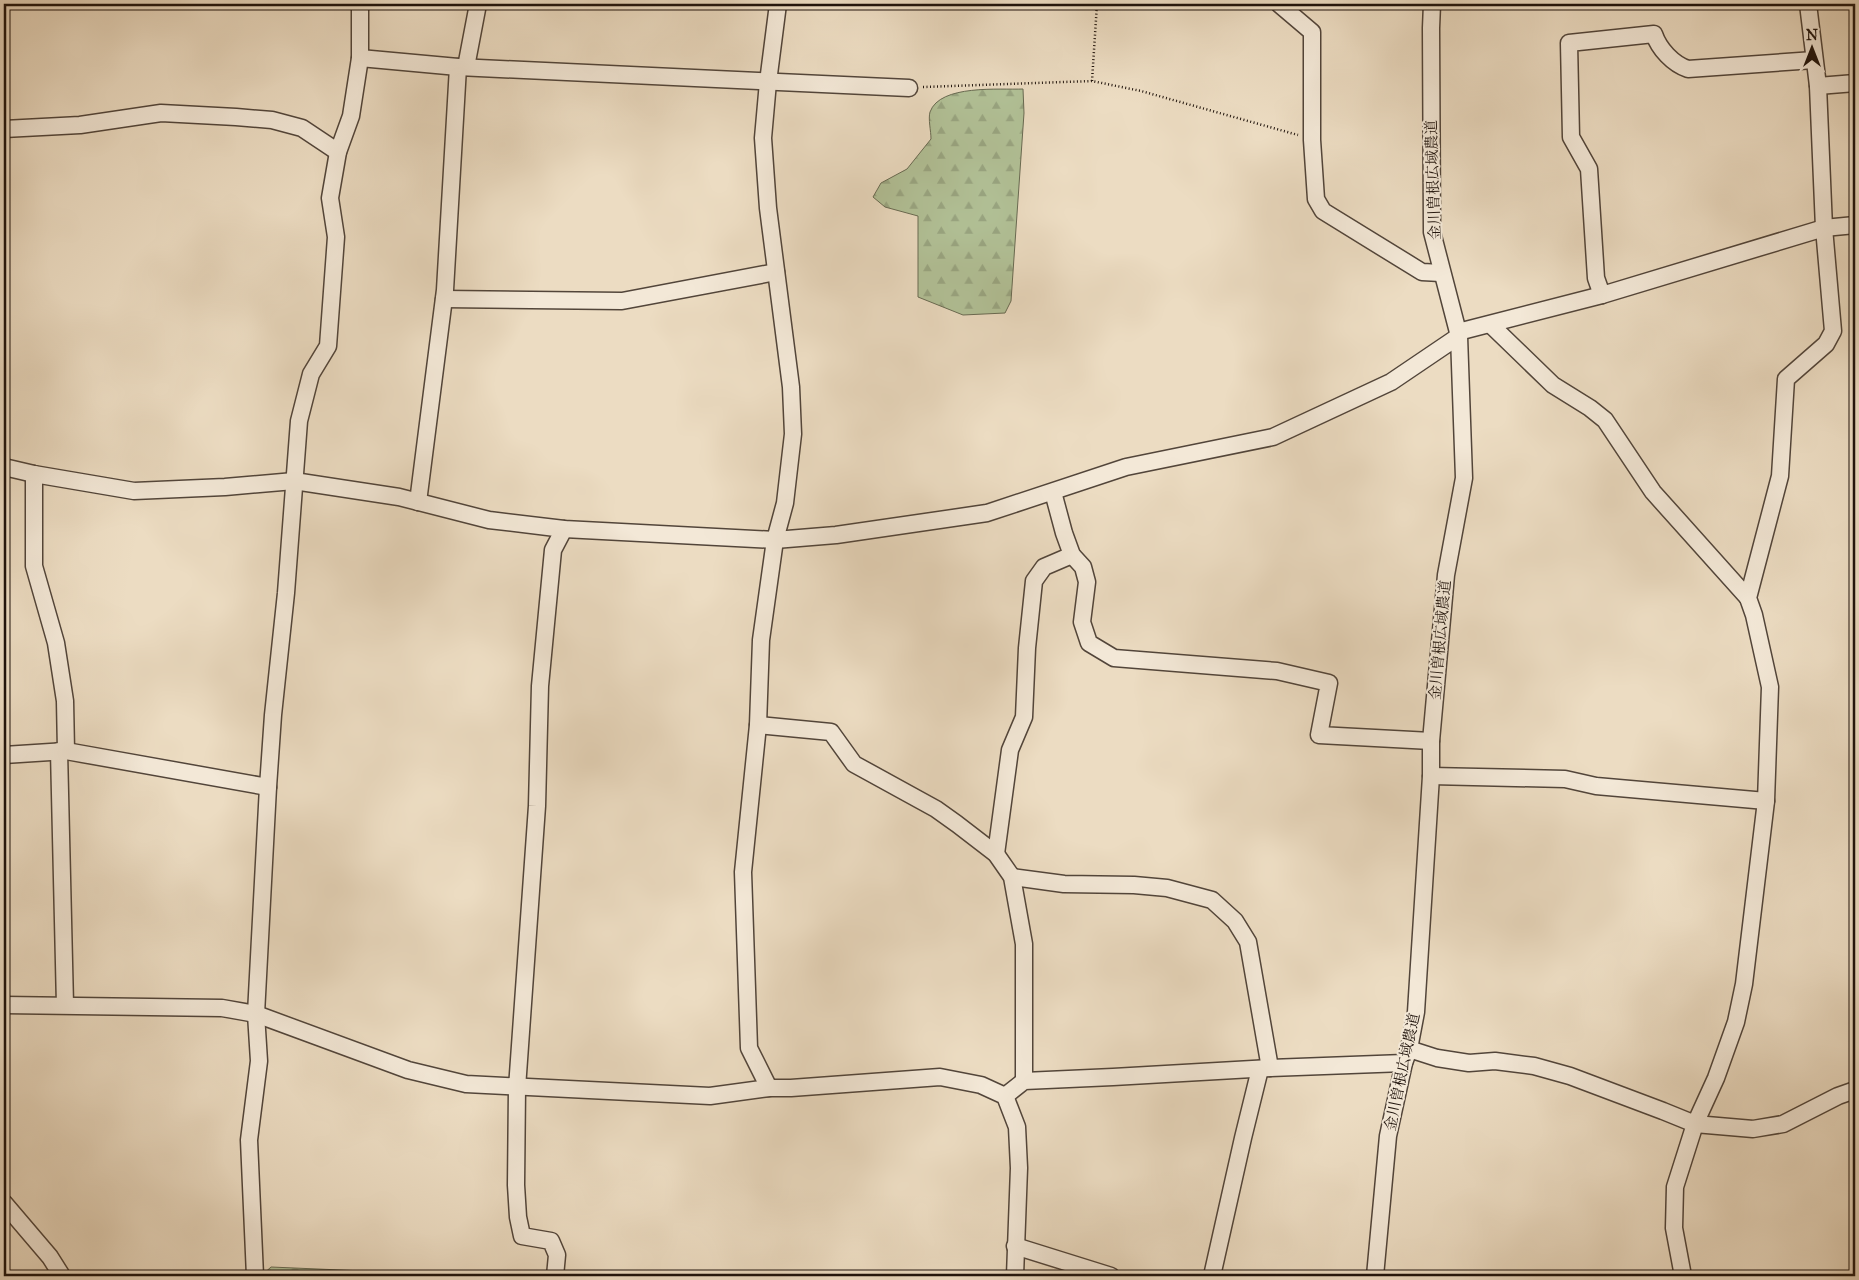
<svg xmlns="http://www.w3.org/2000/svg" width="1859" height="1280" font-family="'IM FELL Great Primer','Noto Serif JP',serif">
  <defs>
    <pattern id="forest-firs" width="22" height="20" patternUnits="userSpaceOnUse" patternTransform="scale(1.25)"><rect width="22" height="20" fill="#b2c298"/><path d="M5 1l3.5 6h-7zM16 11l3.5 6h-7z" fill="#99a682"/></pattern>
  </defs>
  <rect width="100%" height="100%" fill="#ecdcc2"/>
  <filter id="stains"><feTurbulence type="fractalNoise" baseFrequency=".004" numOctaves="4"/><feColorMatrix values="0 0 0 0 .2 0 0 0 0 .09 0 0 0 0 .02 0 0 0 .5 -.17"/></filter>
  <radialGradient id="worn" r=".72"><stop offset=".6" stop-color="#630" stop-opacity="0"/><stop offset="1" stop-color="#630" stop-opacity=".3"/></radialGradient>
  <g fill="url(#forest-firs)" stroke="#686a52">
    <path d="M1023,89L1024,113L1011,301L1005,313L963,315L918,297V216L885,207L873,197L881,183L907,169L931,139C931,131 928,119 930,112C940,84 1000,90 1023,89Z"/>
    <path d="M271,1267L364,1271L377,1276H261Z"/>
  </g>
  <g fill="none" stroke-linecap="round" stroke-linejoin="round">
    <defs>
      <g id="minor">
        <path d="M1279,4L1312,32V140L1316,199L1323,211L1422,272L1441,273"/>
        <path d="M360,58L458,67L909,88"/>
        <path d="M466,67L478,4"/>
        <path d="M1818,86L1855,83"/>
        <path d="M4,129L80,125L161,113L236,117L272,120L302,128L338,152"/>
        <path d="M1602,295L1596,278L1589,169L1571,137L1569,43L1654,34C1659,49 1673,64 1688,69L1814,60"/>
        <path d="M444,299L622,301L776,272"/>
        <path d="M1491,325L1553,385L1590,408L1605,420L1653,492L1748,598"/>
        <path d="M1458,332L1602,295L1824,228L1855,225"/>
        <path d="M4,467L34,474L134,491L225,487L294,481L399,497L489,520L564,529L775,540L836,535L987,513L1126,467L1273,437L1391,382L1459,336"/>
        <path d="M34,474V566L56,643L65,701L66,751"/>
        <path d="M1053,492L1064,533L1072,555L1083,567L1087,582L1082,622L1089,643L1114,658L1277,671L1329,683L1319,735L1431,741"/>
        <path d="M418,502L445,290L458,67"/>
        <path d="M758,725L831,732L854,764L936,809L957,824L996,854L1012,877L1024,944V1081"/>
        <path d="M59,751L65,1005"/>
        <path d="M4,755L66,751L268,787"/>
        <path d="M1431,776L1565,779L1596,786L1766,801"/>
        <path d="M996,854L1010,750L1024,717L1027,648L1034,581L1044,567L1072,555"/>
        <path d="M1012,877L1064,884L1134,885L1167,888L1212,900L1235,921L1248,942L1270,1068"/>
        <path d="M4,1005L222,1008L256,1014L408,1070L466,1084L710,1096L769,1088H791L940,1077L981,1085L1005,1096L1017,1127L1019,1168L1015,1276"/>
        <path d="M1409,1049L1437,1058L1469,1063L1495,1061L1534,1066L1570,1076L1663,1111L1695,1124L1753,1129L1783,1124L1838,1096L1855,1090"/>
        <path d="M769,1088L749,1048L743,872L758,725L761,640L775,540L785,503L793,434L791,387L768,208L763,138L768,82L778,4"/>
        <path d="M1005,1096L1024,1081L1113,1077L1270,1068L1404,1063"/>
        <path d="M4,1203L50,1257L62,1276"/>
        <path d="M1015,1246L1111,1276"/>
        <path d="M255,1276L249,1140L259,1061L256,1014L268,787L273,715L286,593L299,421L311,374L328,346L336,237L330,198L338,152L351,116L360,58V4"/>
        <path d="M555,1276L557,1255L551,1241L522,1236L518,1217L516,1185L517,1088L537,806L540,686L553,550L564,529"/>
        <path d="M1212,1276L1243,1138L1260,1069"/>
        <path d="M1375,1276L1388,1136L1404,1063L1409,1049L1416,1012L1431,776V741L1446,575L1464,478L1459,336L1432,232L1431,28L1432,4"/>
        <path d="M1683,1276L1674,1228L1675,1187L1695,1124L1716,1078L1736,1022L1744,984L1766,801L1770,687L1754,615L1748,598L1780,476L1786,379L1826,344L1833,331L1824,228L1818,86L1808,4"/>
      </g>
    </defs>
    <use href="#minor" stroke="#52453a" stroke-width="19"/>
    <g stroke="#1f130c" stroke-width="2.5" stroke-dasharray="1 2.5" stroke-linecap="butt">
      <path d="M1092,81L1097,4"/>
      <path d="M923,87L1092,81L1141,91L1298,135"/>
    </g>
    <use href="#minor" stroke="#f3e8d7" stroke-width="16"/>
  </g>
  <g text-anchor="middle" stroke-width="4" stroke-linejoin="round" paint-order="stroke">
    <g font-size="15" fill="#1f130c" stroke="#f3e8d7">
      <text transform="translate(1433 180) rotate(-92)" y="5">金川曽根広域農道</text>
      <text transform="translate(1440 640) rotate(-85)" y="5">金川曽根広域農道</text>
      <text transform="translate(1402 1072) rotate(-78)" y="5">金川曽根広域農道</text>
    </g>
  </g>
  <rect width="1859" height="1280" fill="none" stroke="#ecdcc2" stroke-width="20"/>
  <rect x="5" y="5" width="1849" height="1270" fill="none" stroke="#1f130c" stroke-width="2.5"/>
  <rect x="10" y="10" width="1839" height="1260" fill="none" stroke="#1f130c"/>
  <g transform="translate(1812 48)" stroke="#f3e8d7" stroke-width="4" paint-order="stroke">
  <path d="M0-4L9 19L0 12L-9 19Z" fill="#1f130c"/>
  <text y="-8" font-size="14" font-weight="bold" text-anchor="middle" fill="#1f130c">N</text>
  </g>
  <rect width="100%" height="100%" filter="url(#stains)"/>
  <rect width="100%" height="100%" fill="url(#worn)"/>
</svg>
